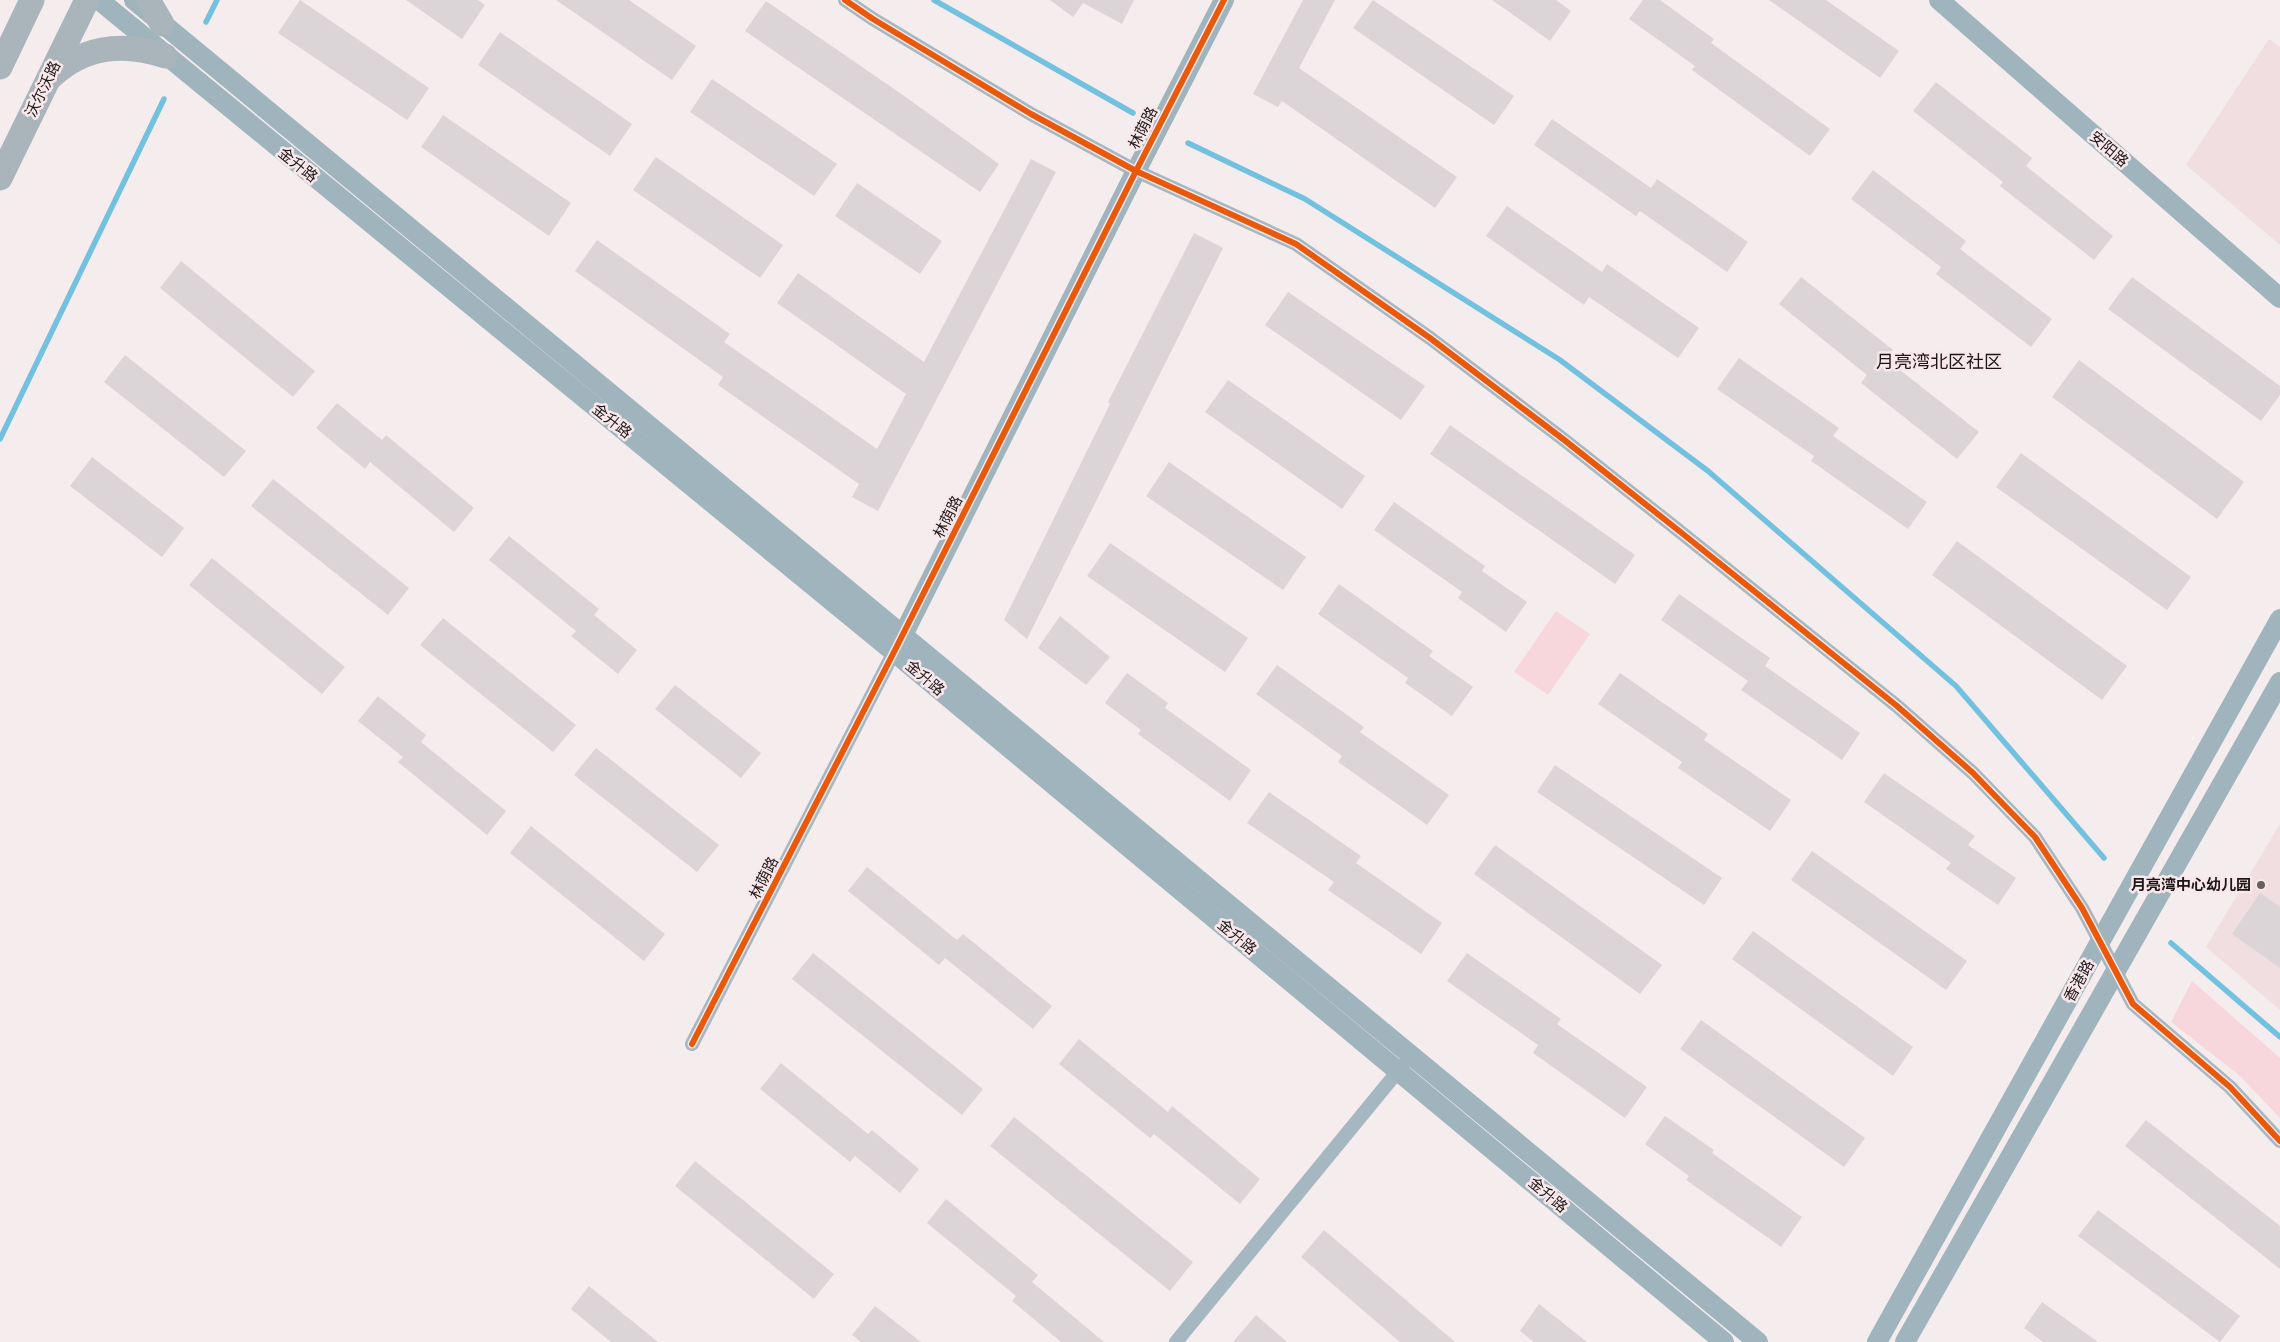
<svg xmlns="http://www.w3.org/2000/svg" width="2280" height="1342" font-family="'Fira Sans Condensed','Noto Sans SC',sans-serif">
  <rect width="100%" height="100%" fill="#f5ecee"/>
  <g fill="#f0dee1">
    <path d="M2269,39L2280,47V245L2186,165Z"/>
    <path d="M2280,824V1010L2206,947Z"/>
  </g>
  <g fill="#f7d7dc">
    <path d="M1556,611L1590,634L1548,695L1514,672Z"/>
    <path d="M2192,981L2280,1058V1118L2239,1075L2171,1022Z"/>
  </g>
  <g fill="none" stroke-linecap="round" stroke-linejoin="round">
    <g stroke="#72c1de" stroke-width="5.5">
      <path d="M934,0L1133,113"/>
      <path d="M206,22L217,0"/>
      <path d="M1188,143L1305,199L1560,360L1708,471L1956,686L2104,858"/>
      <path d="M0,439L164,99"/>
      <path d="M2171,943L2280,1037"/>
    </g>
  </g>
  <g fill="#dcd5d7">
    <path d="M300,0L429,88L407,120L278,33Z"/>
    <path d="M406,0H478L485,5L462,39Z"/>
    <path d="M556,0H629L696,46L672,80Z"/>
    <path d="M1050,0H1134L1122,24L1083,3L1073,17Z"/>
    <path d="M1303,0H1335L1299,68L1457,177L1435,208L1282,101L1278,107L1253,94Z"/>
    <path d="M1373,0L1514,96L1494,125L1353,28Z"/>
    <path d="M1492,0H1556L1571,11L1550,41Z"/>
    <path d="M1643,0H1660L1714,39L1711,43L1830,129L1810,156L1692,70L1695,66L1629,19Z"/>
    <path d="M1769,0H1826L1899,51L1880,78Z"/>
    <path d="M766,1L900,93L999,164L980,192L745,31Z"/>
    <path d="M500,32L632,124L610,156L478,65Z"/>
    <path d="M712,79L837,164L814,196L690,112Z"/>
    <path d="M1936,82L2032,158L2026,166L2113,236L2094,260L2000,186L2003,182L1913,111Z"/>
    <path d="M443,115L571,203L549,236L421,147Z"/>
    <path d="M1552,119L1651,188L1657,179L1748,242L1727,272L1640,211L1636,216L1534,145Z"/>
    <path d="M656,157L783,245L760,278L633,190Z"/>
    <path d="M1031,159L1056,172L878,511L852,497L859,484L718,385L723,377L575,271L597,240L730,334L724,342L877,449L906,394L777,303L798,273L924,362Z"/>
    <path d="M1873,170L1966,241L1960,249L2052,319L2031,347L1936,274L1941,267L1851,199Z"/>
    <path d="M857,183L942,241L920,274L835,216Z"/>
    <path d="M1507,206L1602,272L1607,264L1699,328L1678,358L1589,297L1584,305L1486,236Z"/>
    <path d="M1194,233L1223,248L1027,639L1004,620L1110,404L1108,402Z"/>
    <path d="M181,261L315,371L293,397L160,288Z"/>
    <path d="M1801,277L1893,350L1886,359L1979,432L1957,459L1861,383L1867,375L1779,304Z"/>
    <path d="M2132,277L2280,386V395L2261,421L2108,309Z"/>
    <path d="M1288,292L1425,386L1401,420L1265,325Z"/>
    <path d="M125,355L246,451L224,477L104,382Z"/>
    <path d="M1739,358L1839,428L1833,436L1927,502L1908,529L1811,461L1814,456L1717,389Z"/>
    <path d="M2079,360L2244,482L2217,519L2052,397Z"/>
    <path d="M1228,380L1365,476L1342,509L1205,412Z"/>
    <path d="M337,403L382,440L386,435L474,508L454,532L370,462L365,469L316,428Z"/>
    <path d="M1450,425L1635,555L1615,584L1430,454Z"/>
    <path d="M2021,453L2191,577L2167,610L1996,487Z"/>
    <path d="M92,457L184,528L162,557L70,486Z"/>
    <path d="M1169,462L1306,557L1283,590L1146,496Z"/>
    <path d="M273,479L409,588L388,615L251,506Z"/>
    <path d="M1394,502L1485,566L1482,571L1527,602L1506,632L1458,598L1462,592L1374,530Z"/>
    <path d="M509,536L599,609L594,615L637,650L618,674L571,636L576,631L489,560Z"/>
    <path d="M1957,541L2127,666L2102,700L1932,575Z"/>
    <path d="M1110,543L1248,638L1225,672L1087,576Z"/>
    <path d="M212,558L345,667L322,694L189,585Z"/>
    <path d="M1339,584L1433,651L1429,656L1473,687L1452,716L1405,683L1408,678L1318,614Z"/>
    <path d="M1679,594L1770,658L1765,666L1860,733L1842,760L1741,690L1748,681L1661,620Z"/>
    <path d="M1060,616L1110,657L1086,685L1038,648Z"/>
    <path d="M443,618L576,725L553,752L420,645Z"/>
    <path d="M1277,665L1364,727L1360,732L1449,795L1427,825L1338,762L1342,756L1256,694Z"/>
    <path d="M1127,673L1168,703L1165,708L1251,770L1230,801L1138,734L1141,730L1105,703Z"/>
    <path d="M1620,673L1708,734L1704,740L1791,800L1770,831L1678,768L1682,762L1598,704Z"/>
    <path d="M675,685L761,753L741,778L655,709Z"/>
    <path d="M378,696L426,735L421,742L506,811L487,835L398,762L403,757L358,721Z"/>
    <path d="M596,748L719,845L697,872L574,775Z"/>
    <path d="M1555,765L1722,878L1704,905L1537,792Z"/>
    <path d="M1884,773L1975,836L1968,845L2016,878L1998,905L1946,869L1951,863L1864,802Z"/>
    <path d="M1269,792L1361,856L1356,863L1442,923L1421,954L1328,890L1334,882L1247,823Z"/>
    <path d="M531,826L665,934L644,961L510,853Z"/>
    <path d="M1495,845L1662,965L1640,994L1474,874Z"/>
    <path d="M1812,851L1967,961L1946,990L1791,880Z"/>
    <path d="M867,867L957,940L963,934L1052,1006L1033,1029L945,958L939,965L848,891Z"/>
    <path d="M2260,893L2280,907V968L2232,934Z"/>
    <path d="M1753,931L1913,1047L1893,1076L1732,959Z"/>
    <path d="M813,953L983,1089L962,1115L792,979Z"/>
    <path d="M1467,953L1561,1019L1557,1024L1647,1087L1625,1118L1533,1053L1538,1045L1447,981Z"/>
    <path d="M1701,1020L1865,1138L1844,1167L1680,1049Z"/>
    <path d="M1079,1039L1168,1112L1172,1106L1260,1179L1240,1204L1154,1134L1150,1138L1059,1064Z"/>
    <path d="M781,1063L868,1134L872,1130L919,1169L900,1193L855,1156L850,1162L760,1089Z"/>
    <path d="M1665,1116L1714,1150L1712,1153L1802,1217L1781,1247L1686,1180L1689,1176L1645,1144Z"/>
    <path d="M1014,1117L1193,1262L1170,1291L990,1146Z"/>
    <path d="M2146,1120L2280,1226V1269L2125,1146Z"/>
    <path d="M695,1161L834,1274L814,1299L675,1186Z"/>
    <path d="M946,1199L1038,1275L1032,1282L1104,1342H1061L1012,1301L1016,1296L927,1223Z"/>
    <path d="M2098,1210L2240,1316L2220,1342L2078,1236Z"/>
    <path d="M1324,1230L1455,1342H1400L1301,1257Z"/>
    <path d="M589,1286L658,1342H611L571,1309Z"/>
    <path d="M2042,1302L2098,1342H2043L2024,1328Z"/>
    <path d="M1539,1304L1587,1342H1534L1520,1331Z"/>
    <path d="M875,1306L921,1342H861L852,1335Z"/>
    <path d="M1256,1315L1287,1342H1233Z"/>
  </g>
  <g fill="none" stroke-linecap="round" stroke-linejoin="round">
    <g stroke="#a5b7c0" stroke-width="14">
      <path d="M845,0L873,19L1031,114L1136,171L1296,244L1430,338L1563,439L1678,530L1897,706L1973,773L2035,837L2082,908L2133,1004L2230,1087L2280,1141"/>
      <path d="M692,1044L894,652"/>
      <path d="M1176,1342L1403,1065"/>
    </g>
    <g stroke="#9fb4bc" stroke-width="20">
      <path d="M99,0L894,652L1724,1342"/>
      <path d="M134,0L1758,1342"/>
      <path d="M1939,0L2280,298"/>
      <path d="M897,647L1136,171L1224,0"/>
      <path d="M1877,1342L2280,619"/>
      <path d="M1905,1342L2280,682"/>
    </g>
    <g stroke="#aab5bb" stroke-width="25">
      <path d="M148,0L162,24"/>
      <path d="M0,67L32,0"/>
      <path d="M52,76C85,46 123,42 165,56"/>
      <path d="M0,178L87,0"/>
    </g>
    <defs>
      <g id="cycleway">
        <path d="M845,0L873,19L1031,114L1136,171L1296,244L1430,338L1563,439L1678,530L1897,706L1973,773L2035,837L2082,908L2133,1004L2230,1087L2280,1141"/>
        <path d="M692,1044L894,652L1136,171L1224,0"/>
      </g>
    </defs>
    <use href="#cycleway" stroke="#f9e8eb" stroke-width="9"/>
    <use href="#cycleway" stroke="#e8590c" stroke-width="6"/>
  </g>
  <circle fill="#676062" stroke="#f9e8eb" stroke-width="2" cx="2261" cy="885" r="5"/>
  <g text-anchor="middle" stroke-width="5" stroke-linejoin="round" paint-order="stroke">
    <g font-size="15" fill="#1b1516" stroke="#f9e8eb">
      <text transform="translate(43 89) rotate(-64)" y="5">沃尔沃路</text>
      <text transform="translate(1143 128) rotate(-63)" y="5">林荫路</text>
      <text transform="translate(2109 149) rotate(41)" y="5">安阳路</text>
      <text transform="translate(298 165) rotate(39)" y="5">金升路</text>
      <text transform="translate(612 421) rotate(39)" y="5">金升路</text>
      <text transform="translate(948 517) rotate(-63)" y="5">林荫路</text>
      <text transform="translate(925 678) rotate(40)" y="5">金升路</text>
      <text transform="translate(764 878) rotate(-63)" y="5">林荫路</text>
      <text transform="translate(1237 937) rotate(40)" y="5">金升路</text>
      <text transform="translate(2079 981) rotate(-61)" y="5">香港路</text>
      <text transform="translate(1548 1195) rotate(40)" y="5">金升路</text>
    </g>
    <g font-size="15" font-weight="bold" fill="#1b1516" stroke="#f9e8eb" text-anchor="end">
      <text x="2251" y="890">月亮湾中心幼儿园</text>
    </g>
    <g font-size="18" fill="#1b1516" stroke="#f9e8eb">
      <text x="1939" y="368">月亮湾北区社区</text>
    </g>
  </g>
</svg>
